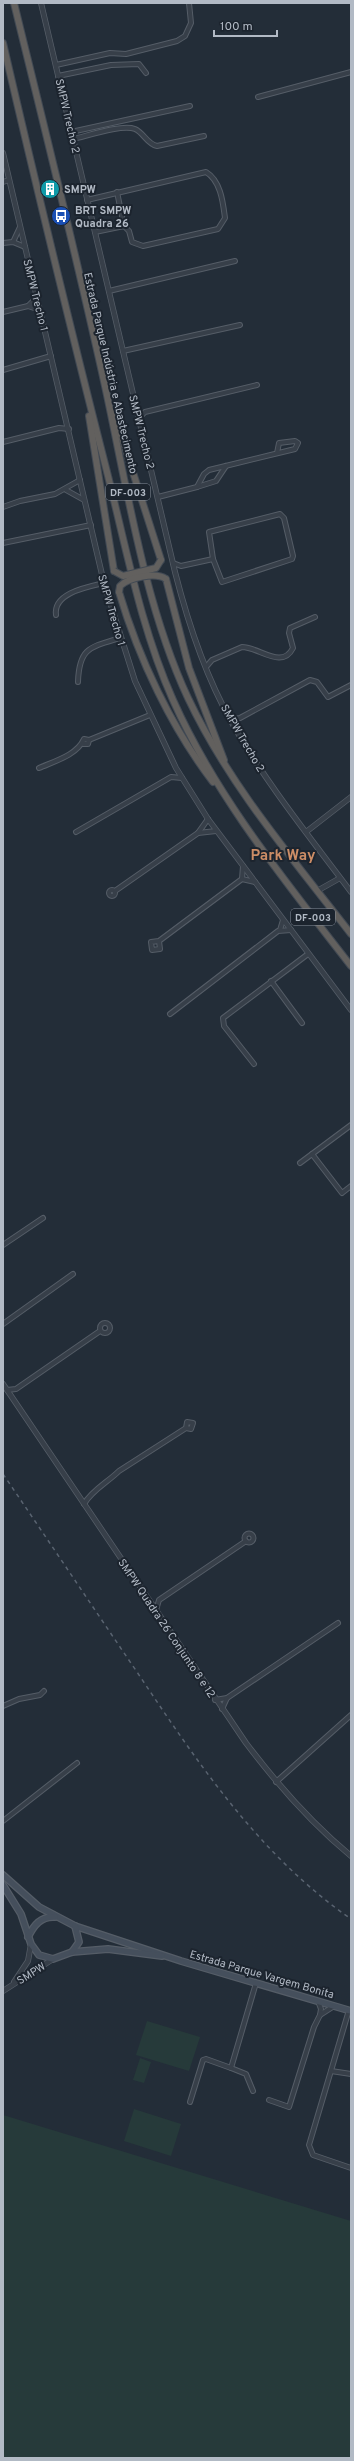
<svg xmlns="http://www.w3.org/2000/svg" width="354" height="2461" font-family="Overpass,sans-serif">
  <rect width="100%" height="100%" fill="#232d38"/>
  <g fill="#263a3a">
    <path d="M147,2021L200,2037L189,2071L136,2055Z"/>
    <path d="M140,2058L151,2062L144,2083L133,2080Z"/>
    <path d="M134,2109L181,2124L171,2156L124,2141Z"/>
    <path d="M3,2115L351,2221V2458H3Z"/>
  </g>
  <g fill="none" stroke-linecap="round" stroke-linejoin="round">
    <defs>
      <g id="minor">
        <path d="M56,65L110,53L126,54L177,41L185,36L191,23L189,3"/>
        <path d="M58,76L111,65L139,64L146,73"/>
        <path d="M258,97L351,72"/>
        <path d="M71,132L190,106"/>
        <path d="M73,139C87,136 122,124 135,129C144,133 147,144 157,146L204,136"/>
        <path d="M3,182L9,180"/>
        <path d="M117,192L124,226"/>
        <path d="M87,200L206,172C221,181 223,203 225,218L218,229L143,246L132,242L129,231L124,226L95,232"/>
        <path d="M13,242L20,227"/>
        <path d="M3,243L13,242L25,247"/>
        <path d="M109,291L235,261"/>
        <path d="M28,306L37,297"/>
        <path d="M3,312L28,306L40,310"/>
        <path d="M123,351L240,325"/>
        <path d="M3,370L51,356"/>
        <path d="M139,418L145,412L257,385"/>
        <path d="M3,442L59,428L69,429"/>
        <path d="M197,487L216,481L226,466"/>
        <path d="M66,490L84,500"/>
        <path d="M158,497L197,487L204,474L209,470L295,449L298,443L295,441L279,443L277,453"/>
        <path d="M3,507L20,501L55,494L80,480"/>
        <path d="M280,514L284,518L293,556L292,559L222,582L213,559L209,532Z"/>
        <path d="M3,543L91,525"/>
        <path d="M173,563L181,566L213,559"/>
        <path d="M56,615C53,593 87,587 104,583"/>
        <path d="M206,667L212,660L242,647C259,647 282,670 293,648L289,633L290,628L315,617"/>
        <path d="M78,682C79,648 90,647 120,638"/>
        <path d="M230,720L240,718L310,680L317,682L328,697L351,685"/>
        <path d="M89,740L150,715"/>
        <path d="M39,768C55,761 77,755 84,739L89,740L88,744H83"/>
        <path d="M76,832L171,777L182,778"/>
        <path d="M198,833L216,831"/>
        <path d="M242,879L243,866"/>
        <circle cx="112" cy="893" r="3"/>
        <path d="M115,891L198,833L208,819"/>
        <path d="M280,930L283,920"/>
        <path d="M159,941L160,949L152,950L151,942L159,941L242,879L255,882"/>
        <path d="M271,981L302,1023"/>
        <path d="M170,1014L278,931L291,930"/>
        <path d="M254,1064L224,1026L223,1018L308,954"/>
        <path d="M312,1154L342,1193L351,1186"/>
        <path d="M300,1163L351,1125"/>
        <path d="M3,1245L43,1218"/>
        <circle cx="105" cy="1328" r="5"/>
        <path d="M3,1324L73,1274"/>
        <path d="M7,1390L16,1389L100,1331"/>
        <path d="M84,1504C92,1490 108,1482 119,1471L186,1428L187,1422L193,1423L191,1429L186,1428"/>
        <circle cx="249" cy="1538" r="4.5"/>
        <path d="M156,1610L159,1600L246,1541"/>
        <path d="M215,1700L227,1698L338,1623"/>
        <path d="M3,1706L19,1699L40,1695L44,1691"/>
        <path d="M222,1709L227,1698"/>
        <path d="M276,1782L351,1715"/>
        <path d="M3,1821L77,1763"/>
        <path d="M318,2001L321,2009L320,2015"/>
        <path d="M349,2010L309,2145L313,2155L351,2168"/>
        <path d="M331,2071L351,2074"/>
        <path d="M253,2091L246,2074L231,2068L256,1983"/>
        <path d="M269,2100L289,2107L314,2027L320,2015L334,2006"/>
        <path d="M190,2102L203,2060L206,2059L231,2068"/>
      </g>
      <g id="tertiary">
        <path d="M41,3L175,572C188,623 205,675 231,721C265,782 309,836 351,892"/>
        <path d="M3,153L104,583L135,681L176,768L208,819L351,1010"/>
        <path d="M306,832L351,797"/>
        <path d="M317,891L340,878"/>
        <path d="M3,1384L246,1743C277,1784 311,1823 351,1856"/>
        <path d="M14,1982L28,1961L31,1944"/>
        <path d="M3,1991L53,1959"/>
      </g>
      <g id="secondary">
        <path d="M3,1875L39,1907L75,1926L181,1961L351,2011"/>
        <path d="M3,1885L21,1914L31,1944L39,1955L53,1959L72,1952L108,1949L162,1956"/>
        <path d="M28,1937C34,1925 41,1916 55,1917"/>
        <path d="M72,1952L79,1942L75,1926"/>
      </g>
      <g id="trunk">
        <path d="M14,3C45,130 77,258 105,386C127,487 144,604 188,698C229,785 292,858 351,934"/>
        <path d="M3,43C36,185 70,327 106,468C126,546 140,626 173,700C216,797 286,882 351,966"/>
        <path d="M114,413L161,560"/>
        <path d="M89,416L114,571"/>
        <path d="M166,579L189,668L224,760"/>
        <path d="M119,592C139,659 171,727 213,782"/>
      </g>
    </defs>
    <use href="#minor" stroke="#555d67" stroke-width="6"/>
    <use href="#tertiary" stroke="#555d67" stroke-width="6"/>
    <use href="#secondary" stroke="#555d67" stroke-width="8"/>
    <use href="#trunk" stroke="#424a54" stroke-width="8"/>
    <use href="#minor" stroke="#373f49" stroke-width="4"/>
    <use href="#tertiary" stroke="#373f49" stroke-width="4.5"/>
    <use href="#secondary" stroke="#454f5c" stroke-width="5.5"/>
    <use href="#trunk" stroke="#62605e" stroke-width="6"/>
    <path stroke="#596370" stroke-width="1.5" stroke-dasharray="4 4" stroke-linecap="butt" d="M3,1474C48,1540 92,1606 137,1672C198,1763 259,1855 351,1919"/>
    <defs>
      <g id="trunk-bridge">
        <path d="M114,571L123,576L156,568L161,560"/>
        <path d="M119,592L120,586C129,577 156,572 166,579"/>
      </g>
    </defs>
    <use href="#trunk-bridge" stroke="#424a54" stroke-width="8" stroke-linecap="butt"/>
    <use href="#trunk-bridge" stroke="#62605e" stroke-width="6"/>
  </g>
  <defs>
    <symbol id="building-disc" viewBox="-11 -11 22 22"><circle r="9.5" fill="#0f9aa8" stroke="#1c242e"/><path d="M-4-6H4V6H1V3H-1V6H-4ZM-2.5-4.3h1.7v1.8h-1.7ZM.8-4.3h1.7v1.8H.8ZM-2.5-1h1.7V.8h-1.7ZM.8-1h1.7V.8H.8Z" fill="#fff"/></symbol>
    <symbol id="bus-disc" viewBox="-11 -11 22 22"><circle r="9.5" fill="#1a4fb4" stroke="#1c242e"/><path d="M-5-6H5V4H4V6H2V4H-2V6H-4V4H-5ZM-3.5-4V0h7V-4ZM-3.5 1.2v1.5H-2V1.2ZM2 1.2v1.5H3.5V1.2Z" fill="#fff"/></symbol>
  </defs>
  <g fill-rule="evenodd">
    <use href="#building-disc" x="39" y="178" width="22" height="22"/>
    <use href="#bus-disc" x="50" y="205" width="22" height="22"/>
  </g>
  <g text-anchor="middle" stroke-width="4" stroke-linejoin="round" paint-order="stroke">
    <g fill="#1c242e" stroke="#858d98" stroke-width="1">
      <rect x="106" y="484" width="44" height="16" rx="3"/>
      <rect x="291" y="909" width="44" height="16" rx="3"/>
    </g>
    <g font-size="10" font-weight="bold" fill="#b2bac5">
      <text x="128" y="496">DF-003</text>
      <text x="313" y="921">DF-003</text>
    </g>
    <g font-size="11" fill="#b2bac5" stroke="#1c242e">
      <text transform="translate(68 116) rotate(77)" y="4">SMPW Trecho 2</text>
      <text transform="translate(36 295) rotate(76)" y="4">SMPW Trecho 1</text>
      <text transform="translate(111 373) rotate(77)" y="4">Estrada Parque Indústria e Abastecimento</text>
      <text transform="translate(142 432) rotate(76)" y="4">SMPW Trecho 2</text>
      <text transform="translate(112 610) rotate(74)" y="4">SMPW Trecho 1</text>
      <text transform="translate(243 738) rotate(60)" y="4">SMPW Trecho 2</text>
      <text transform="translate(167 1628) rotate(56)" y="4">SMPW Quadra 26 Conjunto 8 e 12</text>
      <text transform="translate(31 1973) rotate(-32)" y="4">SMPW</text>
      <text transform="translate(262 1974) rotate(16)" y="4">Estrada Parque Vargem Bonita</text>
    </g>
    <g font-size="11" font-weight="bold" fill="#b2bac5" stroke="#1c242e" text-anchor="start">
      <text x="64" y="193">SMPW</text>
      <text x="75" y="214">BRT SMPW<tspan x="75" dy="13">Quadra 26</tspan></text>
    </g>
    <g font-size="15" font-weight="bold" fill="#cc8d66" stroke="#1c242e">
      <text x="283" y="860">Park Way</text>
    </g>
  </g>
  <rect width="354" height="2461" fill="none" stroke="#b2bac5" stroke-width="8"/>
  <path d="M214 30v6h63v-6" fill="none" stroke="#b2bac5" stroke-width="2"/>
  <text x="220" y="30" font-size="12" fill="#b2bac5" stroke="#1c242e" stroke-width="3" paint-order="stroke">100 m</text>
</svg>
